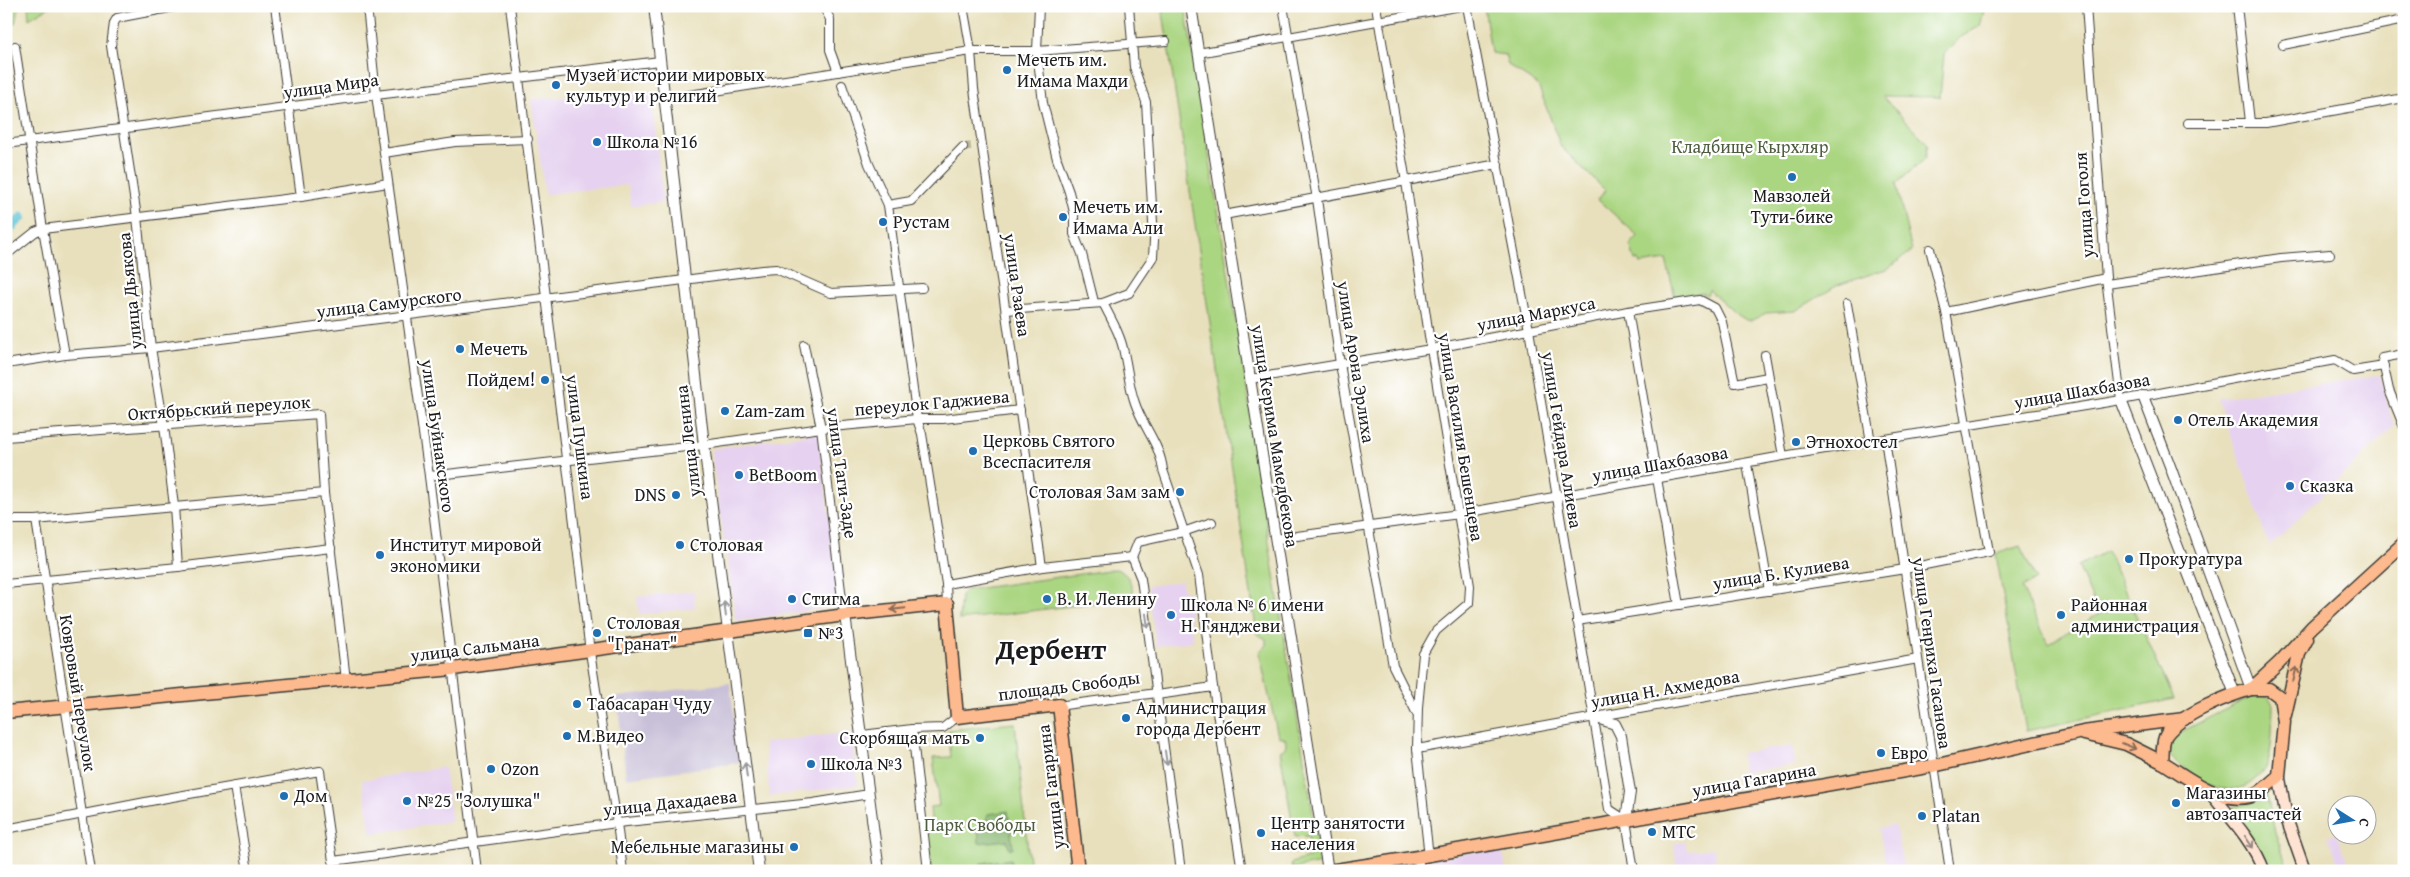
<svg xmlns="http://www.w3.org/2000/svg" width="2410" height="877" font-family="'Gentium Book Plus',serif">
  <rect width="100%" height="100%" fill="#fff"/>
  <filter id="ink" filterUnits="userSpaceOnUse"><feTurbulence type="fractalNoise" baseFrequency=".02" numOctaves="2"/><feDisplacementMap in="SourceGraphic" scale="10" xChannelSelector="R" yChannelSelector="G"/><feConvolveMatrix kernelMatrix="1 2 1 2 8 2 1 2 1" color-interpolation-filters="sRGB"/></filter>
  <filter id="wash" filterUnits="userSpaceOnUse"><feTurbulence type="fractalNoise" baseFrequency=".0096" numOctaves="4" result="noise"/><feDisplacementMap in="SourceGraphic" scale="20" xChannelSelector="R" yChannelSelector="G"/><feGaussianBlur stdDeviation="1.12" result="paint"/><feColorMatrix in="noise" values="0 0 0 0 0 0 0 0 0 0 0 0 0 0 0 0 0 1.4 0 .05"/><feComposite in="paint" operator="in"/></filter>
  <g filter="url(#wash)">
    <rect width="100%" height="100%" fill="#e8e0bc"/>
    <g fill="#e6d2f0">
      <path d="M651,92L663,202L631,206L628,185L545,194L531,99Z"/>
      <path d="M2379,375L2394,426L2269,547L2218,398Z"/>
      <path d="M818,433L841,606L736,621L711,449Z"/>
      <path d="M1182,581L1183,591H1187L1193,641L1156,646L1148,586Z"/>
      <path d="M694,591L695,608L639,614L637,597Z"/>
      <path d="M851,732L858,785L770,796L764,743Z"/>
      <path d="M1793,746L1795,765L1743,772L1741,753Z"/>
      <path d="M444,767L452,821L371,834L362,780Z"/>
      <path d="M1895,825L1904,871H1887L1879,828Z"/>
      <path d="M2336,833L2351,871H2341L2328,836Z"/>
      <path d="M1685,842L1687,851L1714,848L1717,868L1677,871L1674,843Z"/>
      <path d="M1502,848L1506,871H1379V867Z"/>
    </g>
    <path fill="#c8bfd8" d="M730,683L739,763L626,778L617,697Z"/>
    <g fill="#aad581" stroke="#63784e">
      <path d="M6,6H19L15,23L6,24Z"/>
      <path d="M28,6H51L29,19Z"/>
      <path d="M1162,6H1185L1248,396L1271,556L1321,863L1292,869L1291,863L1311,857L1308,836L1295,837L1280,751C1286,749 1287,744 1285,738L1278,736L1259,652L1266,645V639L1257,634Z"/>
      <path d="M1484,6H1985L1980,26L1961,37L1944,54L1940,97L1882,96L1928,144L1925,159L1896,184L1912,251L1889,268L1838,285L1795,311L1766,313L1752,320H1746L1735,313L1709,290L1707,295L1702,293L1675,297L1666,260L1640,264L1638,260H1635L1630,245L1638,236L1598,200L1605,190L1561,147L1538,85L1508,65L1505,55L1491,53Z"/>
      <path d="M2020,546L2036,579L2022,588L2048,644L2099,614L2078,566L2107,551L2174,699L2026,731L1996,554Z"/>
      <path d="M1116,569C1131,575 1131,584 1134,598L959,620L961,595L966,590Z"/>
      <path d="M2256,694C2265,695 2270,697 2273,705C2272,723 2273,745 2268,762C2266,770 2260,775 2254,780C2227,805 2188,775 2168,754V741L2171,737Z"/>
      <path d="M1015,723L1030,871H931L925,833L932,832L930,807L939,806L933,758L951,757L948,730Z"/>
      <path d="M2266,792L2275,832L2288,868L2283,871H2270L2263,855L2231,807L2251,802Z"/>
    </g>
    <g fill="#87b66f" stroke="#526946">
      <path d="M1008,811L1013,848L1009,849L1007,840L979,843L978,828L985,823L988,814Z"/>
      <path d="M1011,859L1012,871H982L981,863Z"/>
    </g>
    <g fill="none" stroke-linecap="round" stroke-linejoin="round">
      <path stroke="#56c0d2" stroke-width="9" d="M6,233L22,217"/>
    </g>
  </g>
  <g filter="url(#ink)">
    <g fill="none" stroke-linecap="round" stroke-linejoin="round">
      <path stroke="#bfb99c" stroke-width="8" stroke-dasharray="8 4" stroke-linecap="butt" d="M963,147L972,146"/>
      <defs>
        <g id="minor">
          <path d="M275,6L301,197"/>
          <path d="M367,6L376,95L429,476L477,871"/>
          <path d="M510,6L590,652L617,823L623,871"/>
          <path d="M823,6L830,19V50L838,72"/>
          <path d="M963,6L971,51L974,89L1042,567"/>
          <path d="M1039,6L1037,51L1043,103L1057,159L1069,192L1074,212V234L1082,254L1094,302"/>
          <path d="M1283,6L1317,199L1340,364L1393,666L1417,714"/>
          <path d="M1376,6L1406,182L1431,349L1470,586L1469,603L1436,631L1423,654L1418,707L1417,749L1429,857"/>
          <path d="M1467,6L1529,330L1609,809L1626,820L1634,871"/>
          <path d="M2086,6L2106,278L2121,400"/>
          <path d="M2237,6L2250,122"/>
          <path d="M2283,45L2404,20"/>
          <path d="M15,46L43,229L65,355"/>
          <path d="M1198,53L1461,6"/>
          <path d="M842,85L869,164L888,205L917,419L922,434L946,584L947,604"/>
          <path d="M664,99L971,51H1037L1166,41"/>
          <path d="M2188,123H2266L2404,98"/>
          <path d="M6,144L376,95L660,61"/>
          <path d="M384,153L455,142L528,139"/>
          <path d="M888,205L911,201L963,147"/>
          <path d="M1224,215L1498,164"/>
          <path d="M6,255L35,232L43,229L301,197L388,183"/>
          <path d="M2107,284L2281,258L2330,254"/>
          <path d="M1103,303C1111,319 1121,335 1124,353C1128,370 1129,386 1135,403C1143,427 1160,444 1163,470L1199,575L1213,687L1242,871"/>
          <path d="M1847,304L1871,442"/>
          <path d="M1006,310L1103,303L1129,293L1153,257L1154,240L1146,102L1134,67L1129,6"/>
          <path d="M1628,311L1679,605"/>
          <path d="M1946,312L2106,278"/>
          <path d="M804,345L821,428L843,607"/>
          <path d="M2404,354L2382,358L2389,390L2404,427"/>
          <path d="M1765,355L1783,456"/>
          <path d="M6,364L65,355L151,348L762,270L776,269L831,293L922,288"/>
          <path d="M1250,379L1431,349L1628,311L1700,300L1715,308L1722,322L1735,383L1768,377"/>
          <path d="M6,437L319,414L324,493L346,680"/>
          <path d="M1885,439L1950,871"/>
          <path d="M1747,464L1769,591"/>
          <path d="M429,476L704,445L821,428L917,419H943L1020,410"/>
          <path d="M6,520H36L324,493"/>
          <path d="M36,520L91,871"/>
          <path d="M1275,539L1459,514L1783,456L2121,400L2335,360L2353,371L2384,366"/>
          <path d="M1132,557L1141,579L1181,871"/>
          <path d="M1132,557L1138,542L1183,532L1212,522"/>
          <path d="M178,567L174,506L164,426L151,348L137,217L111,46L114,23L117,18L180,6"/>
          <path d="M6,584L178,567L331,548"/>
          <path d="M946,584L1042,567L1132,557"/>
          <path d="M1577,621L1905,569L1989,552L1946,312L1930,249"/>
          <path d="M1157,695L1213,687"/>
          <path d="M1057,706L1157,693"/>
          <path d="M912,729L928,871"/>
          <path d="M862,735L912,729L943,728L957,717"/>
          <path d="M1417,749L1918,659"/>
          <path d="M234,786L248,871"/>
          <path d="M6,829L161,799L320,771L333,861L617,823L813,803L869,794"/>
          <path d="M1418,857L1420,871"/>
        </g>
        <g id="tertiary">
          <path d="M654,6L704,445L759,871"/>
          <path d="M1191,6L1328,871"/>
          <path d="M2143,396L2170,466L2251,689"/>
          <path d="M2121,400L2235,694"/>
          <path d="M845,615L879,871"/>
          <path d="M1594,717L1615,724L1621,736L1630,792L1626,820"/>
        </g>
        <g id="secondary">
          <path d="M2279,776L2287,820L2305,871"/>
          <path d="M2208,790C2228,815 2253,840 2264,871"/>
        </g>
        <g id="primary">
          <path d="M947,604L957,717L1059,705L1078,871"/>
          <path d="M2251,689H2269L2280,697L2284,722L2279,776C2272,781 2265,789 2258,793C2225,810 2188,777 2162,762C2163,754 2162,741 2166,735C2181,714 2227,696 2251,689Z"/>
          <path d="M2251,689L2279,663L2312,627L2404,543"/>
          <path d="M6,712L453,669L845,615L947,604"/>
          <path d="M2285,715L2299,654L2307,639"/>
          <path d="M2084,734L2126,744L2162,762"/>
          <path d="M1329,871L1418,857L1933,766L2083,732L2184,719"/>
        </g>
      </defs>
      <use href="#minor" stroke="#3b3934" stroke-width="10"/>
      <use href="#tertiary" stroke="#3b3934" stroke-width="12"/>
      <use href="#secondary" stroke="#3b3934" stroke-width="14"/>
      <use href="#primary" stroke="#3b3934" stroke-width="15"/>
      <use href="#minor" stroke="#fff" stroke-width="8"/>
      <use href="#tertiary" stroke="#fff" stroke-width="10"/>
      <use href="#secondary" stroke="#fee3d2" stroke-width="11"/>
      <use href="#primary" stroke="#fcba8e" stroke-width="12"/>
    </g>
    <defs><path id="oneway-shaft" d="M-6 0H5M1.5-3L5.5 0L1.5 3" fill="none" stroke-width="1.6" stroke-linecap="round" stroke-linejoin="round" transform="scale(1.25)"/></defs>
    <g stroke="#999">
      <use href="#oneway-shaft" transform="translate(725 609) rotate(-97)"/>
      <use href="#oneway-shaft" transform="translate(1147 621) rotate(82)"/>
      <use href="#oneway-shaft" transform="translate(1166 758) rotate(82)"/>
      <use href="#oneway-shaft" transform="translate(746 770) rotate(-97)"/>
    </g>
    <g stroke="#8c6b55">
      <use href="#oneway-shaft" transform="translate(898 609) rotate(174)"/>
      <use href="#oneway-shaft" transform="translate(2295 674) rotate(-77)"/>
      <use href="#oneway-shaft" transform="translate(2129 746) rotate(23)"/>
    </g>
    <use stroke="#988980" href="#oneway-shaft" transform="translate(2249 842) rotate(56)"/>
  </g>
  <g fill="#1f6fb2" stroke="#fff" stroke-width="2">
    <circle cx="1007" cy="70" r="5"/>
    <circle cx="556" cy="85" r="5"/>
    <circle cx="597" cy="142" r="5"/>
    <circle cx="1792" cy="177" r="5"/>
    <circle cx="1063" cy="217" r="5"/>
    <circle cx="883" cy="222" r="5"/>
    <circle cx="460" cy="349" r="5"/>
    <circle cx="545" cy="380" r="5"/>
    <circle cx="725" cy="411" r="5"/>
    <circle cx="2178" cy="420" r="5"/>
    <circle cx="1796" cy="442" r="5"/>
    <circle cx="973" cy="451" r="5"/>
    <circle cx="739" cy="475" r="5"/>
    <circle cx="2290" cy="486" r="5"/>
    <circle cx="1180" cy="492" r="5"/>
    <circle cx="676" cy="495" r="5"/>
    <circle cx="680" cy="545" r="5"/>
    <circle cx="380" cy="555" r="5"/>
    <circle cx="2129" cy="559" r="5"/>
    <circle cx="792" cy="599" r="5"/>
    <circle cx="1047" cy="599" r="5"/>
    <circle cx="1171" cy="615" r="5"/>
    <circle cx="2061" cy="615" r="5"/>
    <circle cx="597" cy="633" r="5"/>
    <rect x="803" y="628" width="10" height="10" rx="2.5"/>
    <circle cx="577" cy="704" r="5"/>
    <circle cx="1126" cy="718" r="5"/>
    <circle cx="567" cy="736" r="5"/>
    <circle cx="980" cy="738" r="5"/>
    <circle cx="1881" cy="753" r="5"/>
    <circle cx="811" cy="764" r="5"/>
    <circle cx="491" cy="769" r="5"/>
    <circle cx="284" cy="796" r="5"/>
    <circle cx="407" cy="801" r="5"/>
    <circle cx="2176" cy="803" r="5"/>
    <circle cx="1922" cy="816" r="5"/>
    <circle cx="1652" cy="832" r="5"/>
    <circle cx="1261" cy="833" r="5"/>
    <circle cx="794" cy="847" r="5"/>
  </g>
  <g text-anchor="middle" stroke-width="4.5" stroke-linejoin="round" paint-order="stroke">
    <g font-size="18" fill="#1c1c1c" stroke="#fff" text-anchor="start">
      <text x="1017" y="66">Мечеть им.<tspan x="1017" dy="21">Имама Махди</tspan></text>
      <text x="566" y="81">Музей истории мировых<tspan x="566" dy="21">культур и религий</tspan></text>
      <text x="607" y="148">Школа №16</text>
      <text x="1792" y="202" text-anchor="middle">Мавзолей<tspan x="1792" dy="21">Тути-бике</tspan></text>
      <text x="1073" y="213">Мечеть им.<tspan x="1073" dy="21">Имама Али</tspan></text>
      <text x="893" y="228">Рустам</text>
      <text x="470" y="355">Мечеть</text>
      <text x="535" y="386" text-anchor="end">Пойдем!</text>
      <text x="735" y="417">Zam-zam</text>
      <text x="2188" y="426">Отель Академия</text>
      <text x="983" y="447">Церковь Святого<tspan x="983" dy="21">Всеспасителя</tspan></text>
      <text x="1806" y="448">Этнохостел</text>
      <text x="749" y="481">BetBoom</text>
      <text x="2300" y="492">Сказка</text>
      <text x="1170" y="498" text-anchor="end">Столовая Зам зам</text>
      <text x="666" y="501" text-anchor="end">DNS</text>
      <text x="390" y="551">Институт мировой<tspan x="390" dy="21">экономики</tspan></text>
      <text x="690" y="551">Столовая</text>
      <text x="2139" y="565">Прокуратура</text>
      <text x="802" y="605">Стигма</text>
      <text x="1057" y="605">В. И. Ленину</text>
      <text x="1181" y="611">Школа № 6 имени<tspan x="1181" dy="21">Н. Гянджеви</tspan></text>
      <text x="2071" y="611">Районная<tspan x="2071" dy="21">администрация</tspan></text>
      <text x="607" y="629">Столовая<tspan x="607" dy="21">"Гранат"</tspan></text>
      <text x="818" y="639">№3</text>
      <text x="587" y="710">Табасаран Чуду</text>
      <text x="1136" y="714">Администрация<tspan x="1136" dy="21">города Дербент</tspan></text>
      <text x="577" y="742">М.Видео</text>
      <text x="970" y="744" text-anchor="end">Скорбящая мать</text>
      <text x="1891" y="759">Евро</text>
      <text x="821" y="770">Школа №3</text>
      <text x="501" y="775">Ozon</text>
      <text x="2186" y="799">Магазины<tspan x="2186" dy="21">автозапчастей</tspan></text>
      <text x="294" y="802">Дом</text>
      <text x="417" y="807">№25 "Золушка"</text>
      <text x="1932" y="822">Platan</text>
      <text x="1271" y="829">Центр занятости<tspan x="1271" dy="21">населения</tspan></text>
      <text x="1662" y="838">МТС</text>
      <text x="784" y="853" text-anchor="end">Мебельные магазины</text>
    </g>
    <g font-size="18" fill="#1c1c1c" stroke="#fff">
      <text transform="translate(331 86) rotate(-8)" y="6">улица Мира</text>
      <text transform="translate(2084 205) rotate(-94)" y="6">улица Гоголя</text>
      <text transform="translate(1017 285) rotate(82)" y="6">улица Рзаева</text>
      <text transform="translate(130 291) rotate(-96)" y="6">улица Дьякова</text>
      <text transform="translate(389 303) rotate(-7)" y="6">улица Самурского</text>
      <text transform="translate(1536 314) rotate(-11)" y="6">улица Маркуса</text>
      <text transform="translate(1356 362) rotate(81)" y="6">улица Арона Эрлиха</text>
      <text transform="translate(2082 391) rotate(-10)" y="6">улица Шахбазова</text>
      <text transform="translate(932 403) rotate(-5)" y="6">переулок Гаджиева</text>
      <text transform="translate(219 408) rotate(-4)" y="6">Октябрьский переулок</text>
      <text transform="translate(438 436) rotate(82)" y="6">улица Буйнакского</text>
      <text transform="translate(1275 436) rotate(81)" y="6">улица Керима Мамедбекова</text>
      <text transform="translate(580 437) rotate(83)" y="6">улица Пушкина</text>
      <text transform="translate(1461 437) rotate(81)" y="6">улица Василия Бешенцева</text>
      <text transform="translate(1562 440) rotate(81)" y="6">улица Гейдара Алиева</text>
      <text transform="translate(688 441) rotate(-97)" y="6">улица Ленина</text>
      <text transform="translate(1660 464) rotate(-10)" y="6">улица Шахбазова</text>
      <text transform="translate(842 473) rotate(82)" y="6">улица Таги-Заде</text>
      <text transform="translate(1781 573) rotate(-9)" y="6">улица Б. Кулиева</text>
      <text transform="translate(475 648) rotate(-7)" y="6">улица Сальмана</text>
      <text transform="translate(1932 653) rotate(82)" y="6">улица Генриха Гасанова</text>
      <text transform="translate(1069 686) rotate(-7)" y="6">площадь Свободы</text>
      <text transform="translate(1665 689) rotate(-10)" y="6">улица Н. Ахмедова</text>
      <text transform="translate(78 693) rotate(81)" y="6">Ковровый переулок</text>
      <text transform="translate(1754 780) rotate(-10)" y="6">улица Гагарина</text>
      <text transform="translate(1051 787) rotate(-97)" y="6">улица Гагарина</text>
      <text transform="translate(670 803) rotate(-6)" y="6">улица Дахадаева</text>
    </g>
    <g font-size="18" fill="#4e5d3f" stroke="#fff">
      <text x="1750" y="153">Кладбище Кырхляр</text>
      <text x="980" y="831">Парк Свободы</text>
    </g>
    <g font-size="28" font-weight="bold" fill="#1c1c1c" stroke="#fff">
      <text x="1051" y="659">Дербент</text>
    </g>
  </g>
  <rect width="2410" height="877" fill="none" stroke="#fff" stroke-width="25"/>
  <g transform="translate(2352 820) rotate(101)"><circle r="24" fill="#ffffff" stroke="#a4a4a4"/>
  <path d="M0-4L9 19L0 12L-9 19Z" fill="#1f6fb2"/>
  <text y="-8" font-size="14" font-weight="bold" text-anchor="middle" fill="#1c1c1c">С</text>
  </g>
</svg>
